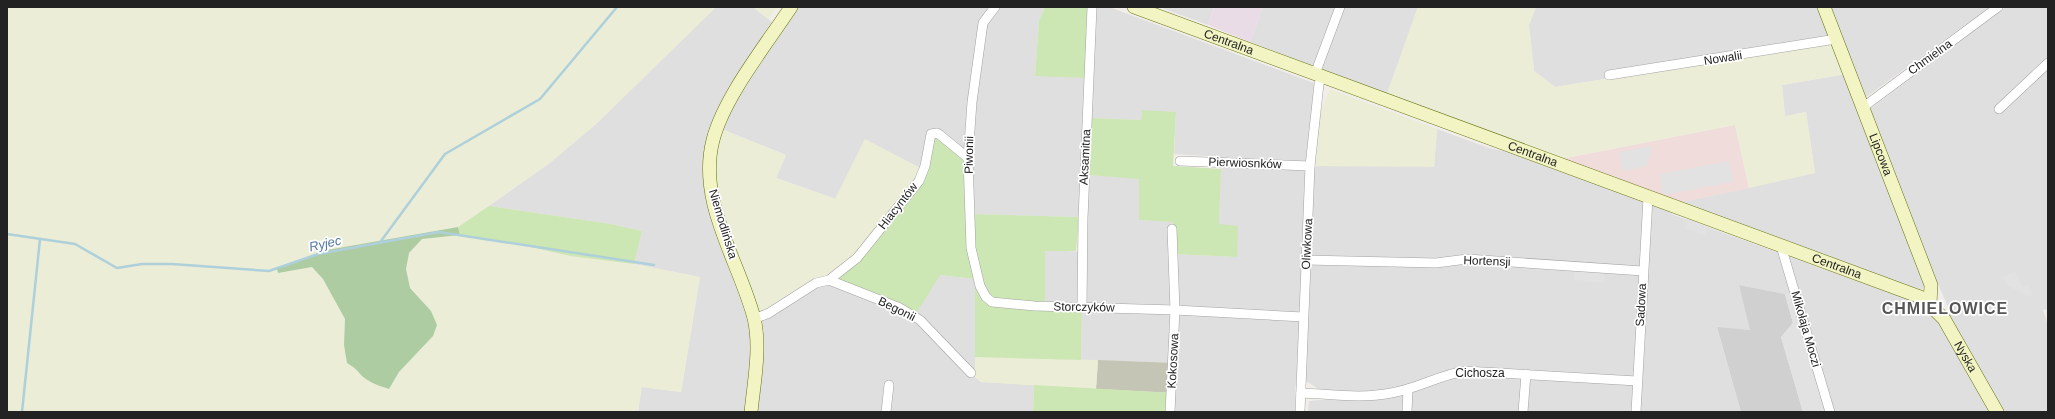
<svg xmlns="http://www.w3.org/2000/svg" width="2055" height="419" font-family="Arial,sans-serif">
  <rect width="100%" height="100%" fill="#f1eee9"/>
  <g fill="#e0dfdf">
    <path d="M716,7H753L772,22L726,95L704,178L706,199L750,323V372L746,412H638L641,387L681,392L700,277L634,264L642,231L611,224L489,206L551,162L596,124Z"/>
    <path d="M791,7H1045L1039,21L1035,75L1085,78L1079,217L970,214L924,170L865,140L836,199L776,178L786,155L719,128Z"/>
    <path d="M1096,7H1109L1314,83L1315,125L1434,167L1437,129L1489,148L1551,161L1648,198L1674,215L1909,300L1925,309L1938,323L1950,329L1948,307L1927,259L1870,109L2005,7H2048V309L2043,310L2048,325V412H1830L1794,291L1785,294L1739,285L1751,330L1717,328L1741,412H1308L1309,401L1366,396L1320,390L1306,381L1303,321L1295,391V412H1173L1175,363L1081,360L1082,307L1045,306V250L1086,252L1088,175L1139,178V220L1173,222V254L1237,257L1219,224L1221,157L1174,154L1176,112L1142,111L1141,120L1091,118Z"/>
    <path d="M1159,7H1214L1208,25Z"/>
    <path d="M1263,7H1418L1387,94L1250,42Z"/>
    <path d="M1536,7H1820L1831,34L1819,44L1555,87L1534,71L1529,25Z"/>
    <path d="M1830,7H1990L1866,97Z"/>
    <path d="M1846,74L1926,284L1922,290L1678,203L1815,173L1806,112L1785,116L1782,85Z"/>
    <path d="M940,275L975,279V377L981,382L1034,385L1033,412H751L754,319L816,283Z"/>
  </g>
  <path fill="#f0dcdb" d="M1735,125L1749,188L1678,203L1551,161Z"/>
  <path fill="#e9dce7" d="M1214,7H1263L1250,42L1208,25Z"/>
  <path fill="#d0d0d0" d="M1739,285L1785,294L1793,323L1781,337L1803,412H1741L1717,327L1750,330Z"/>
  <path fill="#c5c5b5" d="M1098,360L1175,363L1174,393L1096,389Z"/>
  <g fill="#ebedd7">
    <path d="M7,7H711L713,10L596,124L551,162L458,227L327,250L277,269L278,273L312,267L323,279L345,319L344,345L347,363L356,368L363,376L389,389L399,372L433,336L431,311L410,288L406,269L409,253L422,239L460,235L518,244L570,256L634,264L700,277L681,392L642,387L638,412H7Z"/>
    <path d="M753,7H777L768,19Z"/>
    <path d="M1418,7H1536L1529,25L1534,71L1555,87L1833,43L1846,74L1782,85L1785,116L1806,112L1815,173L1749,188L1735,125L1560,159L1387,94Z"/>
    <path d="M1330,89L1437,129L1434,167L1310,166L1315,125Z"/>
    <path d="M719,128L786,155L776,178L835,199L865,139L924,170L857,258L829,280L754,319L713,198Z"/>
    <path d="M975,357L1098,360L1096,389L981,382L975,376Z"/>
  </g>
  <g fill="#cce6b4">
    <path d="M1045,7H1089L1085,78L1035,76L1039,21Z"/>
    <path d="M1142,110L1176,112L1173,166L1221,169L1219,224L1238,226L1237,257L1173,254V222L1139,220V179L1088,175L1091,118L1141,120Z"/>
    <path d="M931,134L968,158L970,214L1079,217L1076,251H1045V306L1082,307L1081,360L975,357V279L940,275L914,317L829,280L857,258L919,181Z"/>
    <path d="M489,206L611,224L642,231L634,264L570,256L518,244L460,235L458,227Z"/>
    <path d="M1034,385L1174,393L1173,412H1033Z"/>
  </g>
  <path fill="#aecca2" d="M458,227L460,235L422,239L409,253L406,269L410,288L431,311L437,325L433,336L399,372L389,389C380,386 370,383 362,376C357,370 354,367 347,363L344,345L345,319L323,279L312,267L278,273L277,269L327,250Z"/>
  <g fill="#e2e2e2">
    <path d="M1652,146L1647,166L1623,171L1619,152Z"/>
    <path d="M1729,161L1733,182L1663,195L1659,174Z"/>
    <path d="M1687,219L1708,227L1705,235L1684,228Z"/>
    <path d="M1575,269L1605,271L1604,283L1574,280Z"/>
    <path d="M2015,271L2022,287L2029,285L2033,295L2028,297L2007,285L2003,277Z"/>
    <path d="M1794,291L1830,412H1803L1781,337L1793,323L1785,294Z"/>
  </g>
  <g fill="none" stroke-linecap="round" stroke-linejoin="round">
    <g stroke="#aed0da" stroke-width="2.5">
      <path d="M7,234L75,244L117,268L142,264H172L269,271L318,254L439,232L654,265"/>
      <path d="M381,241L445,154L540,99L617,7"/>
      <path d="M22,412L40,239"/>
    </g>
    <defs>
      <g id="street">
        <path d="M995,7L983,23L972,102L968,158L971,248L980,286L986,297L992,302L1035,306L1175,310L1303,317"/>
        <path d="M1315,74L1340,7"/>
        <path d="M1609,75L1836,39"/>
        <path d="M1862,108L1998,7"/>
        <path d="M1999,109L2048,63"/>
        <path d="M1180,161L1310,166"/>
        <path d="M1781,246L1830,412"/>
        <path d="M1306,260L1436,263L1467,259L1643,271"/>
        <path d="M829,280L900,308L920,320L971,373"/>
        <path d="M1082,307L1083,218L1092,7"/>
        <path d="M754,319L769,313L816,283L829,280L857,258L919,181L925,166L931,134L937,133L940,135L968,158"/>
        <path d="M1301,393C1330,394 1362,399 1391,393C1417,389 1439,375 1465,371L1637,381"/>
        <path d="M886,412L889,385"/>
        <path d="M1170,412L1175,310L1172,229"/>
        <path d="M1300,412L1310,166L1319,84L1322,77"/>
        <path d="M1407,412L1408,389"/>
        <path d="M1523,412L1526,374"/>
        <path d="M1636,412L1648,198"/>
      </g>
      <g id="secondary">
        <path id="s1" d="M1134,7L1923,298L1944,319L1997,412"/>
        <path id="s2" d="M1824,7L1931,285L1930,304"/>
        <path d="M751,412C754,382 761,348 754,318C739,261 697,202 713,140C724,97 766,45 791,7"/>
      </g>
    </defs>
    <use href="#street" stroke="#a3a3a3" stroke-width="10"/>
    <use href="#secondary" stroke="#66720f" stroke-width="14"/>
    <use href="#street" stroke="#fff" stroke-width="9"/>
    <use href="#secondary" stroke="#f2f5c3" stroke-width="13"/>
  </g>
  <g text-anchor="middle" stroke-width="3.5" stroke-linejoin="round" paint-order="stroke">
    <g font-size="12" fill="#222" stroke="#fff">
      <text dy="4" stroke="none"><textPath href="#s1" startOffset="101">Centralna</textPath></text>
      <text transform="translate(1930 57) rotate(-36)" y="4">Chmielna</text>
      <text transform="translate(1723 58) rotate(-9)" y="4">Nowalii</text>
      <text dy="4" stroke="none"><textPath href="#s1" startOffset="425">Centralna</textPath></text>
      <text transform="translate(969 155) rotate(-89)" y="4">Piwonii</text>
      <text dy="4" stroke="none"><textPath href="#s2" startOffset="158">Lipcowa</textPath></text>
      <text transform="translate(1085 157) rotate(-87)" y="4">Aksamitna</text>
      <text transform="translate(1245 163) rotate(2)" y="4">Pierwiosnków</text>
      <text transform="translate(898 206) rotate(-52)" y="4">Hiacyntów</text>
      <text transform="translate(723 224) rotate(73)" y="4">Niemodlińska</text>
      <text transform="translate(1307 244) rotate(-87)" y="4">Oliwkowa</text>
      <text transform="translate(1487 261) rotate(2)" y="4">Hortensji</text>
      <text dy="4" stroke="none"><textPath href="#s1" startOffset="749">Centralna</textPath></text>
      <text transform="translate(1641 305) rotate(-87)" y="4">Sadowa</text>
      <text transform="translate(1084 307) rotate(1)" y="4">Storczyków</text>
      <text transform="translate(897 309) rotate(26)" y="4">Begonii</text>
      <text transform="translate(1806 329) rotate(74)" y="4">Mikołaja Moczi</text>
      <text dy="4" stroke="none"><textPath href="#s1" startOffset="914">Nyska</textPath></text>
      <text transform="translate(1173 361) rotate(-87)" y="4">Kokosowa</text>
      <text x="1480" y="377">Cichosza</text>
    </g>
    <g font-size="13" font-style="italic" fill="#527aa2" stroke="#fff">
      <text transform="translate(325 243) rotate(-13)" y="5">Ryjec</text>
    </g>
    <g font-size="16" font-weight="bold" letter-spacing="1" fill="#555" stroke="#fff">
      <text x="1945" y="314">CHMIELOWICE</text>
    </g>
  </g>
  <rect width="2055" height="419" fill="none" stroke="#222222" stroke-width="16"/>
</svg>
